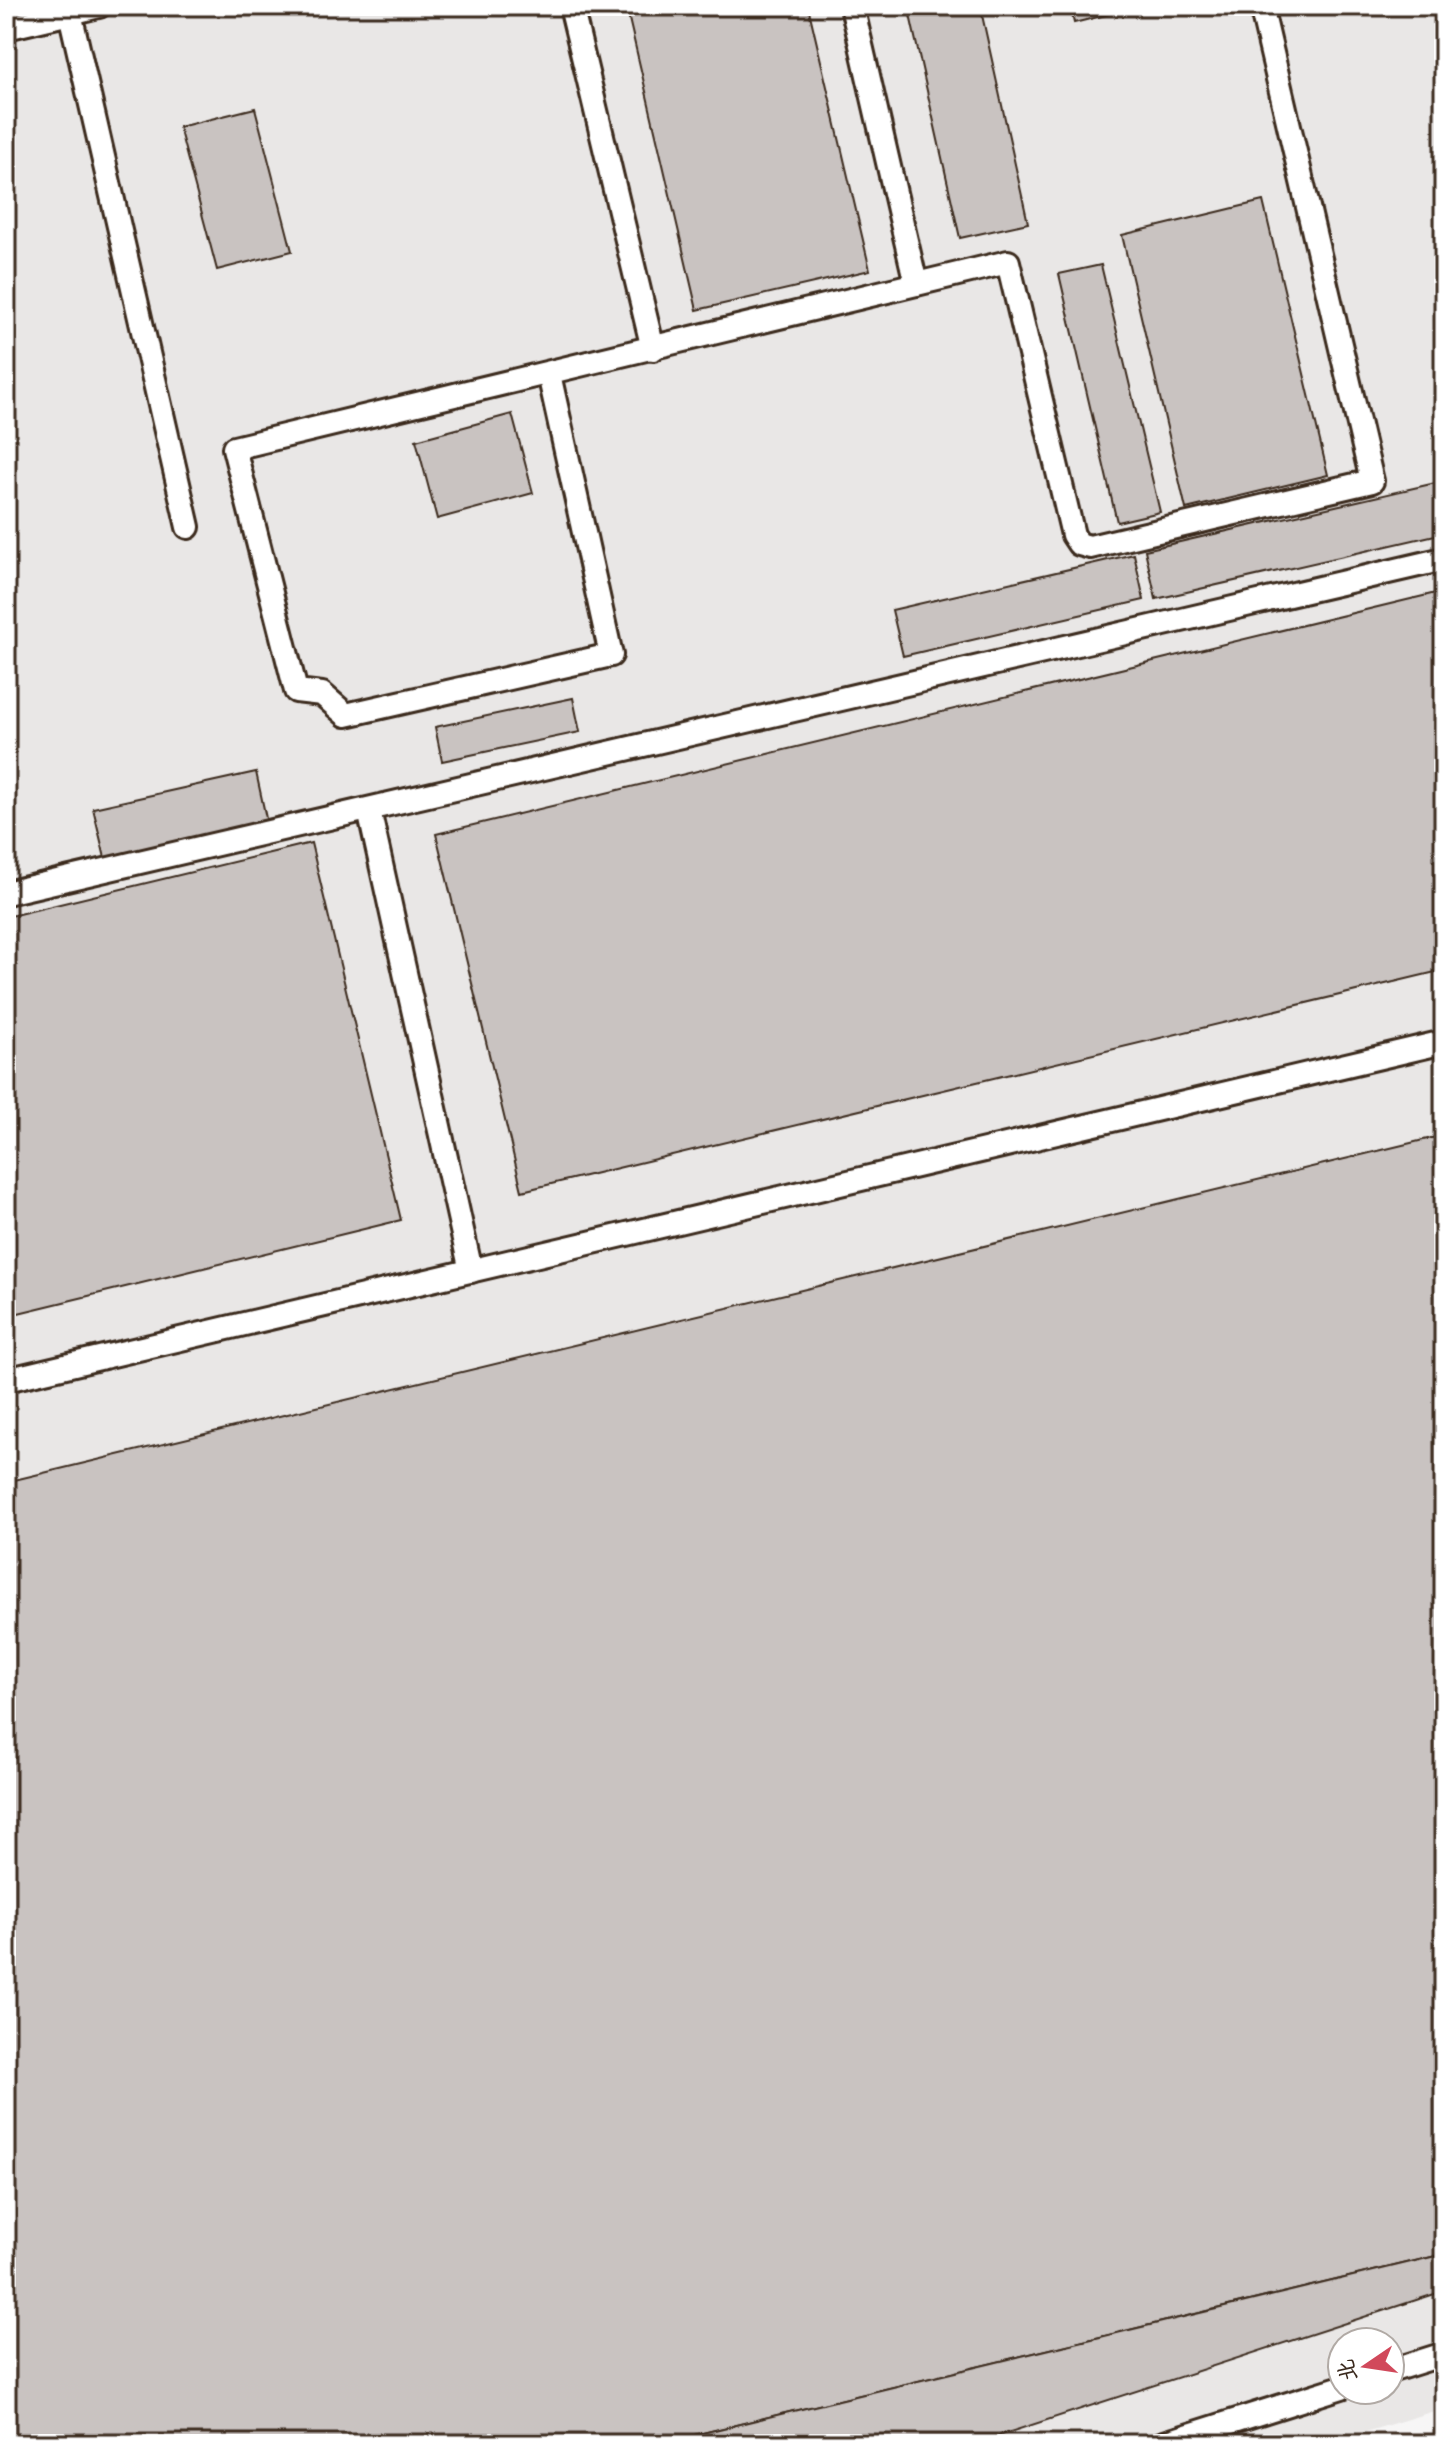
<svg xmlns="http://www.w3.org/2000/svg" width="1450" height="2450" font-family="'Patrick Hand','LXGW WenKai TC',sans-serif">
  <rect width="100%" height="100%" fill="#f7f6f6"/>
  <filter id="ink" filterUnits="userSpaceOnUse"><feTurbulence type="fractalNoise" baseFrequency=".0125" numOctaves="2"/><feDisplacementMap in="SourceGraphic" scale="16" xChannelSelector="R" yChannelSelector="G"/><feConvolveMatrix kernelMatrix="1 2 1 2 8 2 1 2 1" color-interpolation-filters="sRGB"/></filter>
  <g filter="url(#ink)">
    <path fill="#e9e7e6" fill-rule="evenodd" d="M6,6H1444V2408L1326,2444H6ZM1342,2342H1390V2390H1342Z"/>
    <g fill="#c9c3c1" stroke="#3b2a1e" stroke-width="2">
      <path d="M626,6H808L870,270L697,310Z"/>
      <path d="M908,6H980L1028,223L960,238Z"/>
      <path d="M1070,6H1142L1074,23Z"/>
      <path d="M255,108L292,251L217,270L179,127Z"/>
      <path d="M1263,201L1328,475L1186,509L1122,235Z"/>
      <path d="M1101,265L1160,512L1117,522L1059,274Z"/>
      <path d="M512,414L533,493L437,519L416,440Z"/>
      <path d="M1444,481V533L1156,599L1145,550Z"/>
      <path d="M1134,554L1144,600L903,656L892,610Z"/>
      <path d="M1444,591V970L522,1191L436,834Z"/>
      <path d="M573,698L580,732L442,761L435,727Z"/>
      <path d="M256,772L267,823L105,858L93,808Z"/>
      <path d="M311,843L401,1220L6,1316V917Z"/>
      <path d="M1444,1135V2254L657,2444H6V1482Z"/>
      <path d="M1444,2254V2291L973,2444H657Z"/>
    </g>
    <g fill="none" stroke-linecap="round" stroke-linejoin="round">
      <defs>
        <g id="service">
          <path d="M99,6L70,13L188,527"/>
          <path d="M571,6L653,349"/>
          <path d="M852,6L916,284"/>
          <path d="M6,28L70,13L69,6"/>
          <path d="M549,374L611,655L346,715L322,694L296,691L234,448L1008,262L1073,535L1079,544L1090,547L1372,481L1261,6"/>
          <path d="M369,810L471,1271"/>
          <path d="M6,893L1444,559"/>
          <path d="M6,1380L1444,1042"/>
          <path d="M1390,2371L1444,2354"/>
          <path d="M1161,2444L1342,2387"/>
        </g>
      </defs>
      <use href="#service" stroke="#3b2a1e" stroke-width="28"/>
      <use href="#service" stroke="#fff" stroke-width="22"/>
    </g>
  </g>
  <rect width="1450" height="2450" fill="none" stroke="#fff" stroke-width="32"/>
  <rect x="16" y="16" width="1418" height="2418" fill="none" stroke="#3b2a1e" stroke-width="3" filter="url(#ink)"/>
  <g transform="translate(1366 2366) rotate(257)"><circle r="38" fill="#ffffff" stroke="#b1aaa5" stroke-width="2"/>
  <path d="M0-6L14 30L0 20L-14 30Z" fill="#d1495b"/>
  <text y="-12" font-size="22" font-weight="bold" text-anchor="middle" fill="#3b2a1e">北</text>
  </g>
</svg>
